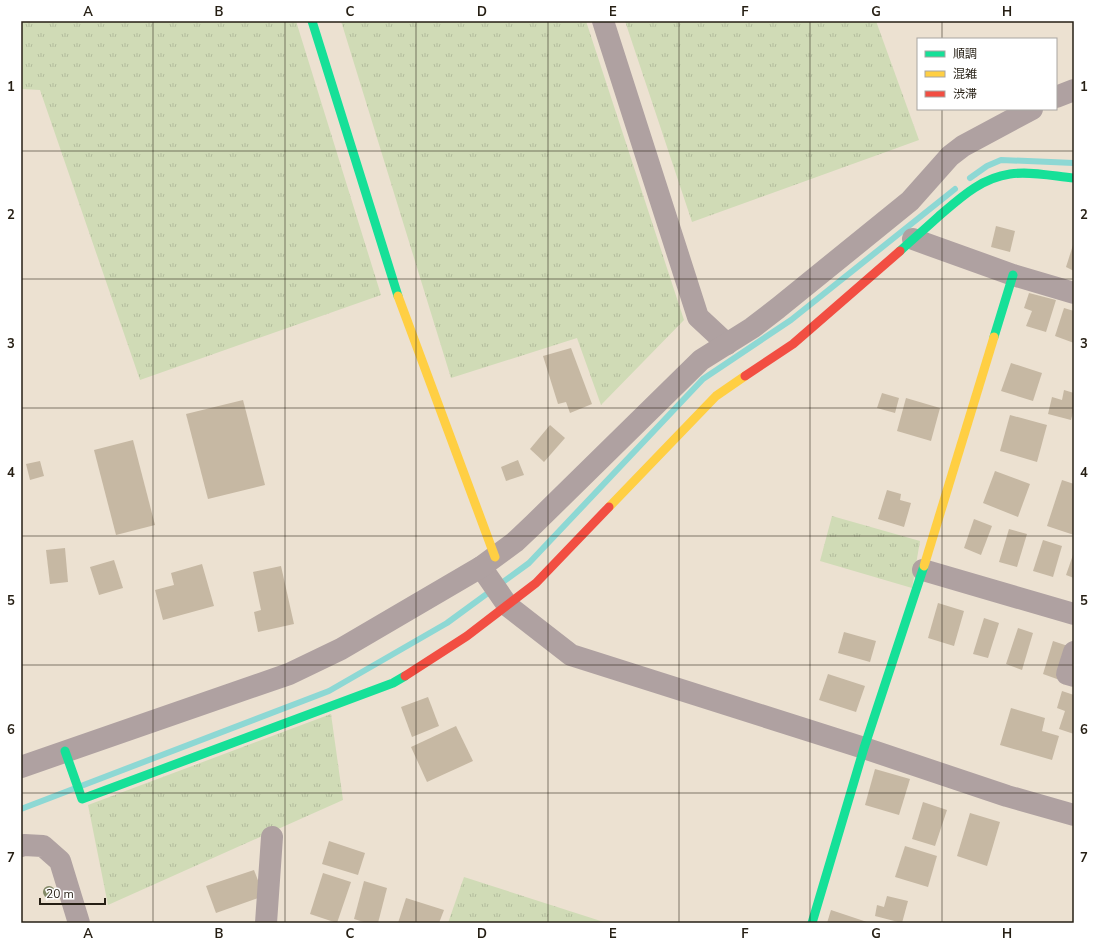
<svg xmlns="http://www.w3.org/2000/svg" width="1095" height="944" font-family="'Nunito Sans','Noto Sans JP',sans-serif">
  <defs>
    <pattern id="grass-tufts" width="24" height="20" patternUnits="userSpaceOnUse"><rect width="24" height="20" fill="#d0dbb6"/><path d="M3 7l-1-3M5 7V3M7 7l1-3M15 17l-1-3M17 17v-4M19 17l1-3" fill="none" stroke="#b2bc9c"/></pattern>
  </defs>
  <rect width="100%" height="100%" fill="#ece1d1"/>
  <g fill="url(#grass-tufts)">
    <path d="M21,21H296L381,295L140,380L40,90L21,89Z"/>
    <path d="M341,21H586L684,320L601,405L577,338L451,378Z"/>
    <path d="M625,21H876L919,140L692,222Z"/>
    <path d="M832,516L920,541L912,588L820,561Z"/>
    <path d="M331,714L343,800L108,905L88,805Z"/>
    <path d="M464,877L607,923H448Z"/>
  </g>
  <g fill="none" stroke-linecap="round" stroke-linejoin="round">
    <g stroke="#8dd8d4" stroke-width="6">
      <path d="M970,178L987,166L1001,160L1074,163"/>
      <path d="M21,809L329,691L447,623L529,563L703,379L791,320L955,189"/>
    </g>
  </g>
  <g fill="#c6b8a3">
    <path d="M996,226L1015,231L1010,252L991,247Z"/>
    <path d="M1074,242V271L1066,267Z"/>
    <path d="M1029,293L1056,300L1046,332L1026,326L1032,311L1024,308Z"/>
    <path d="M1064,308L1074,311V343L1055,336Z"/>
    <path d="M571,348L592,404L570,413L566,402L558,404L543,356Z"/>
    <path d="M1011,363L1042,373L1033,401L1001,391Z"/>
    <path d="M1064,390L1074,393V408L1071,420L1048,414L1052,397L1062,400Z"/>
    <path d="M882,393L899,398L895,413L877,408Z"/>
    <path d="M906,398L940,408L931,441L897,431Z"/>
    <path d="M243,400L265,485L208,499L186,414Z"/>
    <path d="M1010,415L1047,425L1037,462L1000,451Z"/>
    <path d="M550,425L565,438L544,462L530,449Z"/>
    <path d="M133,440L155,525L116,535L94,450Z"/>
    <path d="M518,460L524,475L506,481L501,467Z"/>
    <path d="M40,461L44,476L30,480L26,464Z"/>
    <path d="M995,471L1030,484L1018,517L983,503Z"/>
    <path d="M1062,480L1074,484V535L1047,526Z"/>
    <path d="M887,490L901,494L900,500L911,503L904,527L878,519Z"/>
    <path d="M974,519L992,526L981,555L964,548Z"/>
    <path d="M1009,529L1027,534L1017,567L999,562Z"/>
    <path d="M1043,540L1062,546L1053,577L1033,571Z"/>
    <path d="M65,548L68,582L50,584L46,550Z"/>
    <path d="M1074,552V578L1066,575Z"/>
    <path d="M114,560L123,588L99,595L90,567Z"/>
    <path d="M202,564L214,606L163,620L155,590L174,585L171,573Z"/>
    <path d="M281,566L294,624L258,632L254,612L261,610L253,572Z"/>
    <path d="M938,603L964,611L954,646L928,638Z"/>
    <path d="M984,618L999,623L988,658L973,654Z"/>
    <path d="M1018,628L1033,633L1022,670L1006,664Z"/>
    <path d="M844,632L876,641L870,662L838,653Z"/>
    <path d="M1053,641L1068,646L1057,679L1043,674Z"/>
    <path d="M828,674L865,686L856,712L819,700Z"/>
    <path d="M1062,691L1074,695V734L1059,729L1065,711L1057,708Z"/>
    <path d="M428,697L439,726L412,737L401,707Z"/>
    <path d="M1011,708L1045,718L1042,731L1059,736L1052,760L1000,745Z"/>
    <path d="M456,726L473,761L427,782L411,747Z"/>
    <path d="M875,769L910,779L899,815L865,805Z"/>
    <path d="M923,802L947,810L935,846L912,839Z"/>
    <path d="M970,813L1000,822L987,866L957,856Z"/>
    <path d="M329,841L365,853L358,875L322,864Z"/>
    <path d="M905,846L937,856L928,887L895,877Z"/>
    <path d="M254,870L264,896L216,913L206,886Z"/>
    <path d="M323,873L351,882L337,923L310,914Z"/>
    <path d="M364,881L387,888L378,923H367L354,919Z"/>
    <path d="M887,896L908,901L902,923L875,916L877,905L884,907Z"/>
    <path d="M406,898L444,910L439,923H398Z"/>
    <path d="M831,910L870,923H827Z"/>
  </g>
  <g fill="none" stroke-linecap="round" stroke-linejoin="round">
    <g stroke="#afa1a1" stroke-width="22">
      <path d="M603,21L698,317L727,344"/>
      <path d="M1056,97L1074,90"/>
      <path d="M913,239L1013,275L1074,293"/>
      <path d="M481,567L508,606L571,655L864,748L1007,796L1074,815"/>
      <path d="M923,570L1074,614"/>
      <path d="M1074,652L1067,674L1074,676"/>
      <path d="M21,767L289,674L341,649L481,567L515,542L534,524L701,360L752,328L778,308L910,201L950,156L963,146L1032,109"/>
      <path d="M21,846L24,845L43,846L60,861L79,923"/>
      <path d="M266,923L272,837"/>
    </g>
    <g stroke="#16e098" stroke-width="9">
      <path d="M312,21L398,296"/>
      <path d="M900,251C913,239 926,228 939,216C960,198 981,178 1010,174C1031,171 1053,176 1074,178"/>
      <path d="M994,337L1013,275"/>
      <path d="M65,751L82,799L393,683L405,676"/>
      <path d="M812,923L864,748L924,566"/>
    </g>
    <g stroke="#ffcf43" stroke-width="9">
      <path d="M398,296L495,557"/>
      <path d="M609,507L716,396L745,376"/>
      <path d="M924,566L994,337"/>
    </g>
    <g stroke="#f24e42" stroke-width="9">
      <path d="M745,376L793,344L900,251"/>
      <path d="M405,676L467,636L536,583L609,507"/>
    </g>
  </g>
  <circle fill="#818866" cx="49" cy="892" r="6"/>
  <path fill="none" stroke="#261f14" stroke-width="1" stroke-opacity="0.55" d="M153,21V923M285,21V923M416,21V923M548,21V923M679,21V923M810,21V923M942,21V39M942,109V923M21,151H1074M21,279H1074M21,408H1074M21,536H1074M21,665H1074M21,793H1074"/>
  <rect width="1095" height="944" fill="none" stroke="#ffffff" stroke-width="44"/>
  <rect x="917" y="38" width="140" height="72" fill="#ffffff" stroke="#a8a5a1"/>
  <rect x="925" y="51" width="20" height="6" fill="#16e098" stroke="#a8a5a1"/>
  <text x="953" y="58" font-size="12" fill="#261f14">順調</text>
  <rect x="925" y="71" width="20" height="6" fill="#ffcf43" stroke="#a8a5a1"/>
  <text x="953" y="78" font-size="12" fill="#261f14">混雑</text>
  <rect x="925" y="91" width="20" height="6" fill="#f24e42" stroke="#a8a5a1"/>
  <text x="953" y="98" font-size="12" fill="#261f14">渋滞</text>
  <path d="M40 898v6h65v-6" fill="none" stroke="#261f14" stroke-width="2"/>
  <text x="46" y="898" font-size="12" fill="#261f14" stroke="#ffffff" stroke-width="3" paint-order="stroke">20 m</text>
  <rect x="22" y="22" width="1051" height="900" fill="none" stroke="#261f14" stroke-width="1.5"/>
  <g font-size="13" text-anchor="middle" font-weight="bold" fill="#261f14">
    <text x="88" y="16">A</text>
    <text x="219" y="16">B</text>
    <text x="350" y="16">C</text>
    <text x="482" y="16">D</text>
    <text x="613" y="16">E</text>
    <text x="745" y="16">F</text>
    <text x="876" y="16">G</text>
    <text x="1007" y="16">H</text>
    <text x="11" y="91">1</text>
    <text x="1084" y="91">1</text>
    <text x="11" y="219">2</text>
    <text x="1084" y="219">2</text>
    <text x="11" y="348">3</text>
    <text x="1084" y="348">3</text>
    <text x="11" y="477">4</text>
    <text x="1084" y="477">4</text>
    <text x="11" y="605">5</text>
    <text x="1084" y="605">5</text>
    <text x="11" y="734">6</text>
    <text x="1084" y="734">6</text>
    <text x="11" y="862">7</text>
    <text x="1084" y="862">7</text>
    <text x="88" y="938">A</text>
    <text x="219" y="938">B</text>
    <text x="350" y="938">C</text>
    <text x="482" y="938">D</text>
    <text x="613" y="938">E</text>
    <text x="745" y="938">F</text>
    <text x="876" y="938">G</text>
    <text x="1007" y="938">H</text>
  </g>
</svg>
